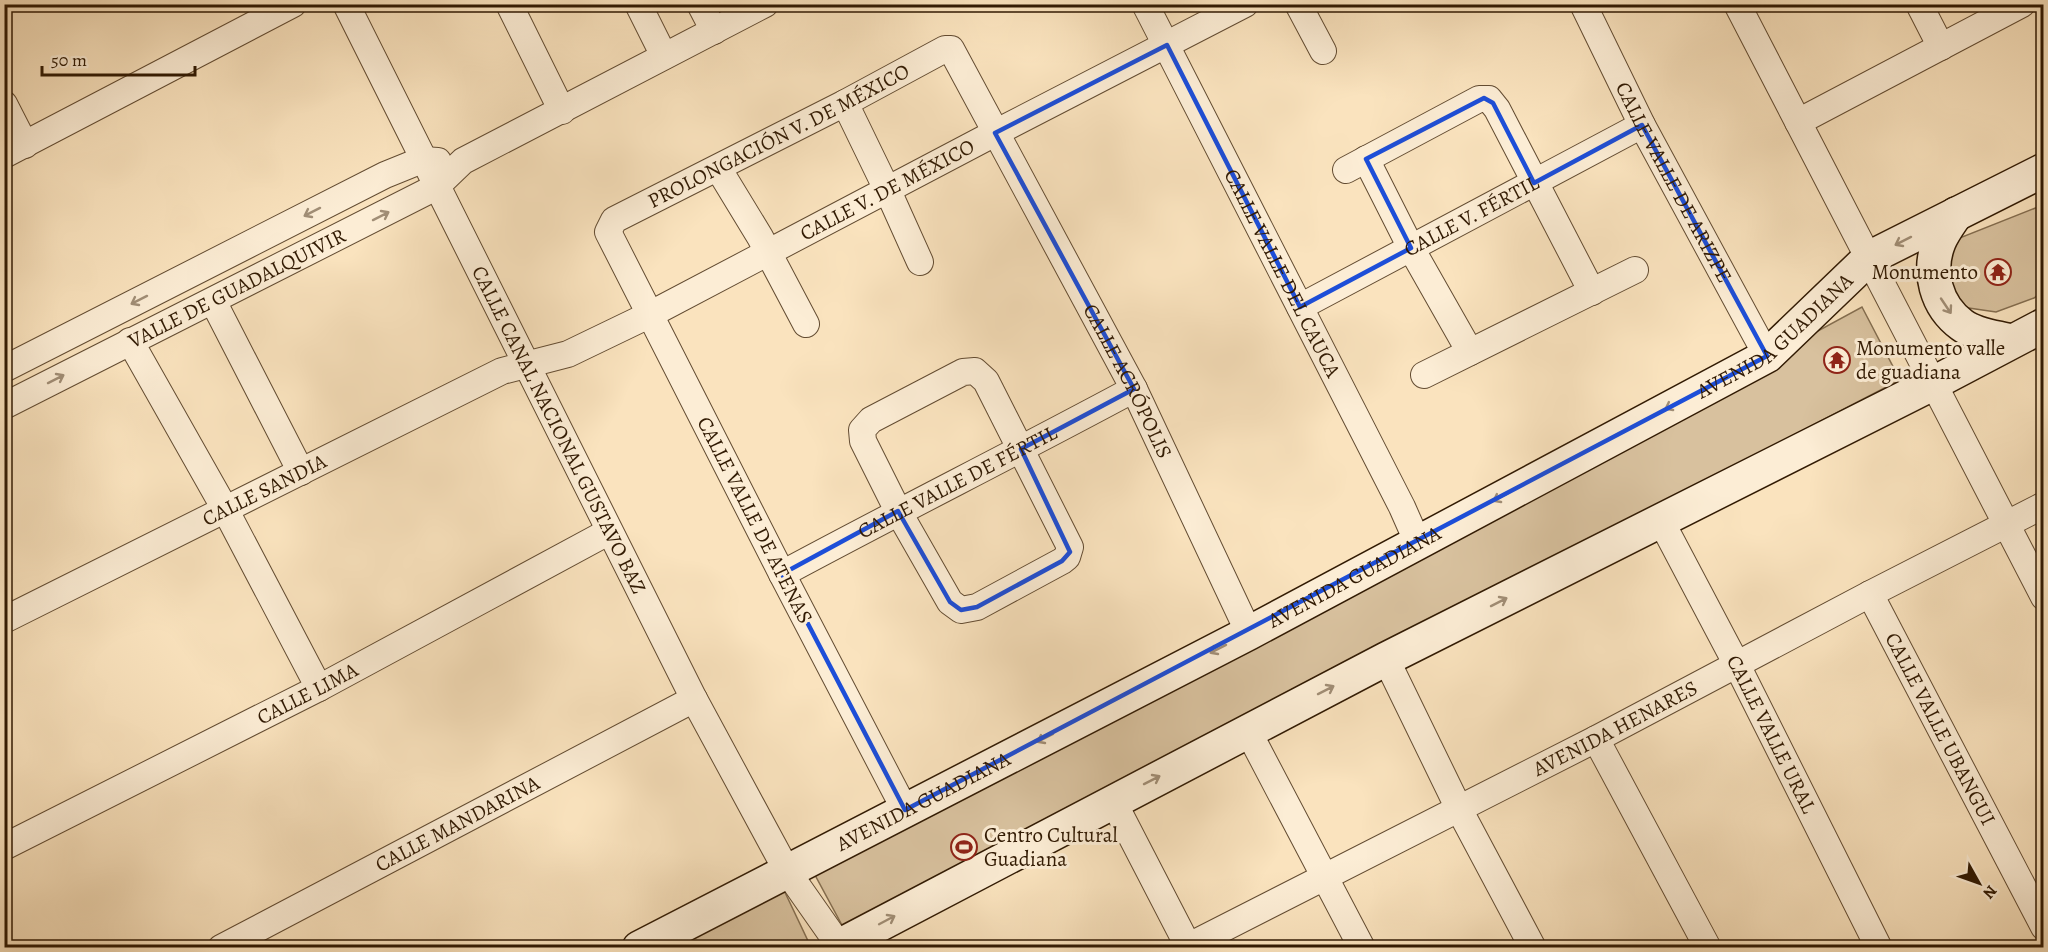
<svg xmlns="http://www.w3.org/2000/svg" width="2048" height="952" font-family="Alegreya,serif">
  <rect width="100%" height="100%" fill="#fae3be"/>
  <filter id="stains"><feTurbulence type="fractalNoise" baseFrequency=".00333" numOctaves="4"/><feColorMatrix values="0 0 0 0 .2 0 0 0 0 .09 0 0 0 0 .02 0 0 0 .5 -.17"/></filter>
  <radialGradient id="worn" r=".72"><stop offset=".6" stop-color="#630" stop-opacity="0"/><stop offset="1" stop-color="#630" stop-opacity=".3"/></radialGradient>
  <g fill="#d8c19e" stroke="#846e50" stroke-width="1.5">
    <path d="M2043,205V291L2034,298L1996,312L1962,307L1945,269L1957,239Z"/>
    <path d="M1862,307L1900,380L843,927L815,875Z"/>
    <path d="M781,884L809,943L801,948H657Z"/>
  </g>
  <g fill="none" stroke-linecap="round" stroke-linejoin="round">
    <defs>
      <g id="street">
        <path id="s1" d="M346,4L694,699L787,871L841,948"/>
        <path d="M509,4L562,111"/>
        <path d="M638,4L664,56"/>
        <path d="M700,4L714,31"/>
        <path id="s2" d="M1145,4L1402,507L1417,541"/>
        <path d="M1298,4L1323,51"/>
        <path id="s3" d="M1583,4L1642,125L1767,356"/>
        <path d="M1737,4L2044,597"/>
        <path d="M1919,4L1941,47"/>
        <path d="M845,103L893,202L920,262"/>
        <path d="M4,104L25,145"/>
        <path d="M1798,122L2022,4"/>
        <path d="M4,155L293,4"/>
        <path d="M1366,159L1411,248L1470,352"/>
        <path d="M718,168L760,237L806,324"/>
        <path d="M1346,170L1479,99H1489L1497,109L1592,292"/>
        <path d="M213,301L301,472"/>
        <path id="s4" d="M1300,307L1642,125"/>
        <path d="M130,341L225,509L319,688"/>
        <path d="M4,369L385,175L422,160L438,161"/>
        <path d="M975,371L986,381L1070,547L1067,557L1062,561L977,607L961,610L950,602L898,511L863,441L862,430L871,420L963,372Z"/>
        <path d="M1424,375L1635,270"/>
        <path id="s5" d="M4,406L436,187L463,161L765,4"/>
        <path id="s6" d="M1661,521L1737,665L1879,948"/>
        <path id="s7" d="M782,574C899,511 1017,452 1134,389"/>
        <path id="s8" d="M1870,594L2044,927"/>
        <path id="s9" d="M4,620L502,371L568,354L651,314L995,133L1245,4"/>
        <path d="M1386,659L1459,809L1533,948"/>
        <path d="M1248,731L1362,948"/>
        <path d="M1596,739L1708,948"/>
        <path d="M1113,801L1189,948"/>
        <path id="s10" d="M905,810L782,574L608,232L614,220L845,103L945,49H951L1134,389L1249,633"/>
        <path id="s11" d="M4,847L319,688L608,532"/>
        <path id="s12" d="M221,948L694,699"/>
        <path id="s13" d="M1185,948L1596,739L1870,594L2044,505"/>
      </g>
      <g id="secondary">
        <path d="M1956,214C1950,223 1943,232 1939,242C1927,272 1936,306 1962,325C1975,335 1996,337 2011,341"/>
        <path id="s14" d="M639,948L1249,633L1767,356L1869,258L2044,170"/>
        <path d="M835,948L1386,659L1932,384L2044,325"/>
      </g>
    </defs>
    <use href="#street" stroke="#634c32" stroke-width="28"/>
    <use href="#secondary" stroke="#311a03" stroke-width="36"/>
    <use href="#street" stroke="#fcedd5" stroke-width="26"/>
    <use href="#secondary" stroke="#fcedd5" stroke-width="33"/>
  </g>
  <defs><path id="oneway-shaft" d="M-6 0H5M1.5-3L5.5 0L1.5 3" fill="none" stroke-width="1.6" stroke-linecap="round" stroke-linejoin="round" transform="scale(1.5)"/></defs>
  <g stroke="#a18e76">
    <use href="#oneway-shaft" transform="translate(312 212) rotate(153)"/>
    <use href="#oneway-shaft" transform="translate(381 216) rotate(-27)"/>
    <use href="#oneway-shaft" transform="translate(1903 241) rotate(153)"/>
    <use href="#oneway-shaft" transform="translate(139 300) rotate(153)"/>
    <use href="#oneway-shaft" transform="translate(1946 306) rotate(56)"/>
    <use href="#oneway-shaft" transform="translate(56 379) rotate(-27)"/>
    <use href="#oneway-shaft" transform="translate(1673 405) rotate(152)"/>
    <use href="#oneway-shaft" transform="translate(1501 497) rotate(152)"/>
    <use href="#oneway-shaft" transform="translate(1499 602) rotate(-27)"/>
    <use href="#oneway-shaft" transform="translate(1218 649) rotate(153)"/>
    <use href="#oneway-shaft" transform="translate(1326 690) rotate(-27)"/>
    <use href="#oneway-shaft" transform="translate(1045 738) rotate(153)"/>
    <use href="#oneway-shaft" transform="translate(1152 780) rotate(-27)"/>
    <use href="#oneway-shaft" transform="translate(887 920) rotate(-28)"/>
  </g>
  <path fill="none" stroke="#1d4ed8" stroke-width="4.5" stroke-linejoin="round" d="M1167,45L1300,307L1411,248L1366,159L1484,98L1493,103L1534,183L1642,125L1767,356L905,810L782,574L898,511L950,602L961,610L977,607L1062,561L1070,552L1021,449L1134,389L995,133Z"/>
  <defs>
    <symbol id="temple-ring" viewBox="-11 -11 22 22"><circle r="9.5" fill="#fcedd5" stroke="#8f2418" stroke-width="1.5"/><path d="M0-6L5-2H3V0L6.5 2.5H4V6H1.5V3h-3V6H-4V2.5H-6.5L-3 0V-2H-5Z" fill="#8f2418"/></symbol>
    <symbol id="stadium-ring" viewBox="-11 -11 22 22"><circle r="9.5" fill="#fcedd5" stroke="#8f2418" stroke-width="1.5"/><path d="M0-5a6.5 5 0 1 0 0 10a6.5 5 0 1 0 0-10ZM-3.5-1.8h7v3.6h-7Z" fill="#8f2418"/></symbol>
  </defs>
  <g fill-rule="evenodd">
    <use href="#temple-ring" x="1983" y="257" width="30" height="30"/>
    <use href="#temple-ring" x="1822" y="345" width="30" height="30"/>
    <use href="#stadium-ring" x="949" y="832" width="30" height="30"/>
  </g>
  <g text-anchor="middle" stroke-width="6" stroke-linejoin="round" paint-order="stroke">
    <g font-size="21" fill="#311a03" stroke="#fcedd5">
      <text dy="7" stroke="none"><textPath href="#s10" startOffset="848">PROLONGACIÓN V. DE MÉXICO</textPath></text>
      <text dy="7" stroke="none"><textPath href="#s3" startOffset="200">CALLE VALLE DE ARIZPE</textPath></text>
      <text dy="7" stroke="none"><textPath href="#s9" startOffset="984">CALLE V. DE MÉXICO</textPath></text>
      <text dy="7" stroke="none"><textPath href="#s4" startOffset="194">CALLE V. FÉRTIL</textPath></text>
      <text dy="7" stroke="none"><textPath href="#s2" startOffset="302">CALLE VALLE DEL CAUCA</textPath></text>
      <text dy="7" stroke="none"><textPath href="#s5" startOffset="261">VALLE DE GUADALQUIVIR</textPath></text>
      <text dy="7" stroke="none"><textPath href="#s14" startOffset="1292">AVENIDA GUADIANA</textPath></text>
      <text dy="7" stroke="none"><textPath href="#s10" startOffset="1418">CALLE ACRÓPOLIS</textPath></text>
      <text dy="7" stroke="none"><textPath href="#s1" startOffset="476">CALLE CANAL NACIONAL GUSTAVO BAZ</textPath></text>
      <text dy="7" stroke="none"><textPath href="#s7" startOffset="198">CALLE VALLE DE FÉRTIL</textPath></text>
      <text dy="7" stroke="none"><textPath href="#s9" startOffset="291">CALLE SANDIA</textPath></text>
      <text transform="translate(755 520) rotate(63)" y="7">CALLE VALLE DE ATENAS</text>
      <text dy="7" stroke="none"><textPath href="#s14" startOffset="806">AVENIDA GUADIANA</textPath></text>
      <text dy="7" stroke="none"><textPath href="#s11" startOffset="340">CALLE LIMA</textPath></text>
      <text dy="7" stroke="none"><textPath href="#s13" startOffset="483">AVENIDA HENARES</textPath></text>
      <text dy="7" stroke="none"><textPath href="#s8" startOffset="152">CALLE VALLE UBANGUI</textPath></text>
      <text dy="7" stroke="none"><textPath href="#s6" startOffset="240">CALLE VALLE URAL</textPath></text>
      <text dy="7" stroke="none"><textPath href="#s14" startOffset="320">AVENIDA GUADIANA</textPath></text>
      <text dy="7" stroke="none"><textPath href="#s12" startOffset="267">CALLE MANDARINA</textPath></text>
    </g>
    <g font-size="21" fill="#311a03" stroke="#fcedd5" text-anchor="start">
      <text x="1978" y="279" text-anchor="end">Monumento</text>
      <text x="1856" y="355">Monumento valle<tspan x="1856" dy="24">de guadiana</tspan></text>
      <text x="984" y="842">Centro Cultural<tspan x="984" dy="24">Guadiana</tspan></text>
    </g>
  </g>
  <rect width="2048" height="952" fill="none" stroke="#fae3be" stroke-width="24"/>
  <rect x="6" y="6" width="2036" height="940" fill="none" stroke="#311a03" stroke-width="3"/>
  <rect x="12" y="12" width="2024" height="928" fill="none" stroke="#311a03" stroke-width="1.5"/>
  <g transform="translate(1979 883) rotate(130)" stroke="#fcedd5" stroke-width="4.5" paint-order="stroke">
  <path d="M0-4.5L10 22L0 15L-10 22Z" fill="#311a03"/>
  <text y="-9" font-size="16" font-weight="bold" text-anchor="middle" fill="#311a03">N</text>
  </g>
  <path d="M42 66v9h153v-9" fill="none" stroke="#311a03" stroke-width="3"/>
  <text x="51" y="66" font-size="18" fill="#311a03" stroke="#fcedd5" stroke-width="4.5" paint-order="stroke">50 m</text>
  <rect width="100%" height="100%" filter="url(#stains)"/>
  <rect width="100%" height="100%" fill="url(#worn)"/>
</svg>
